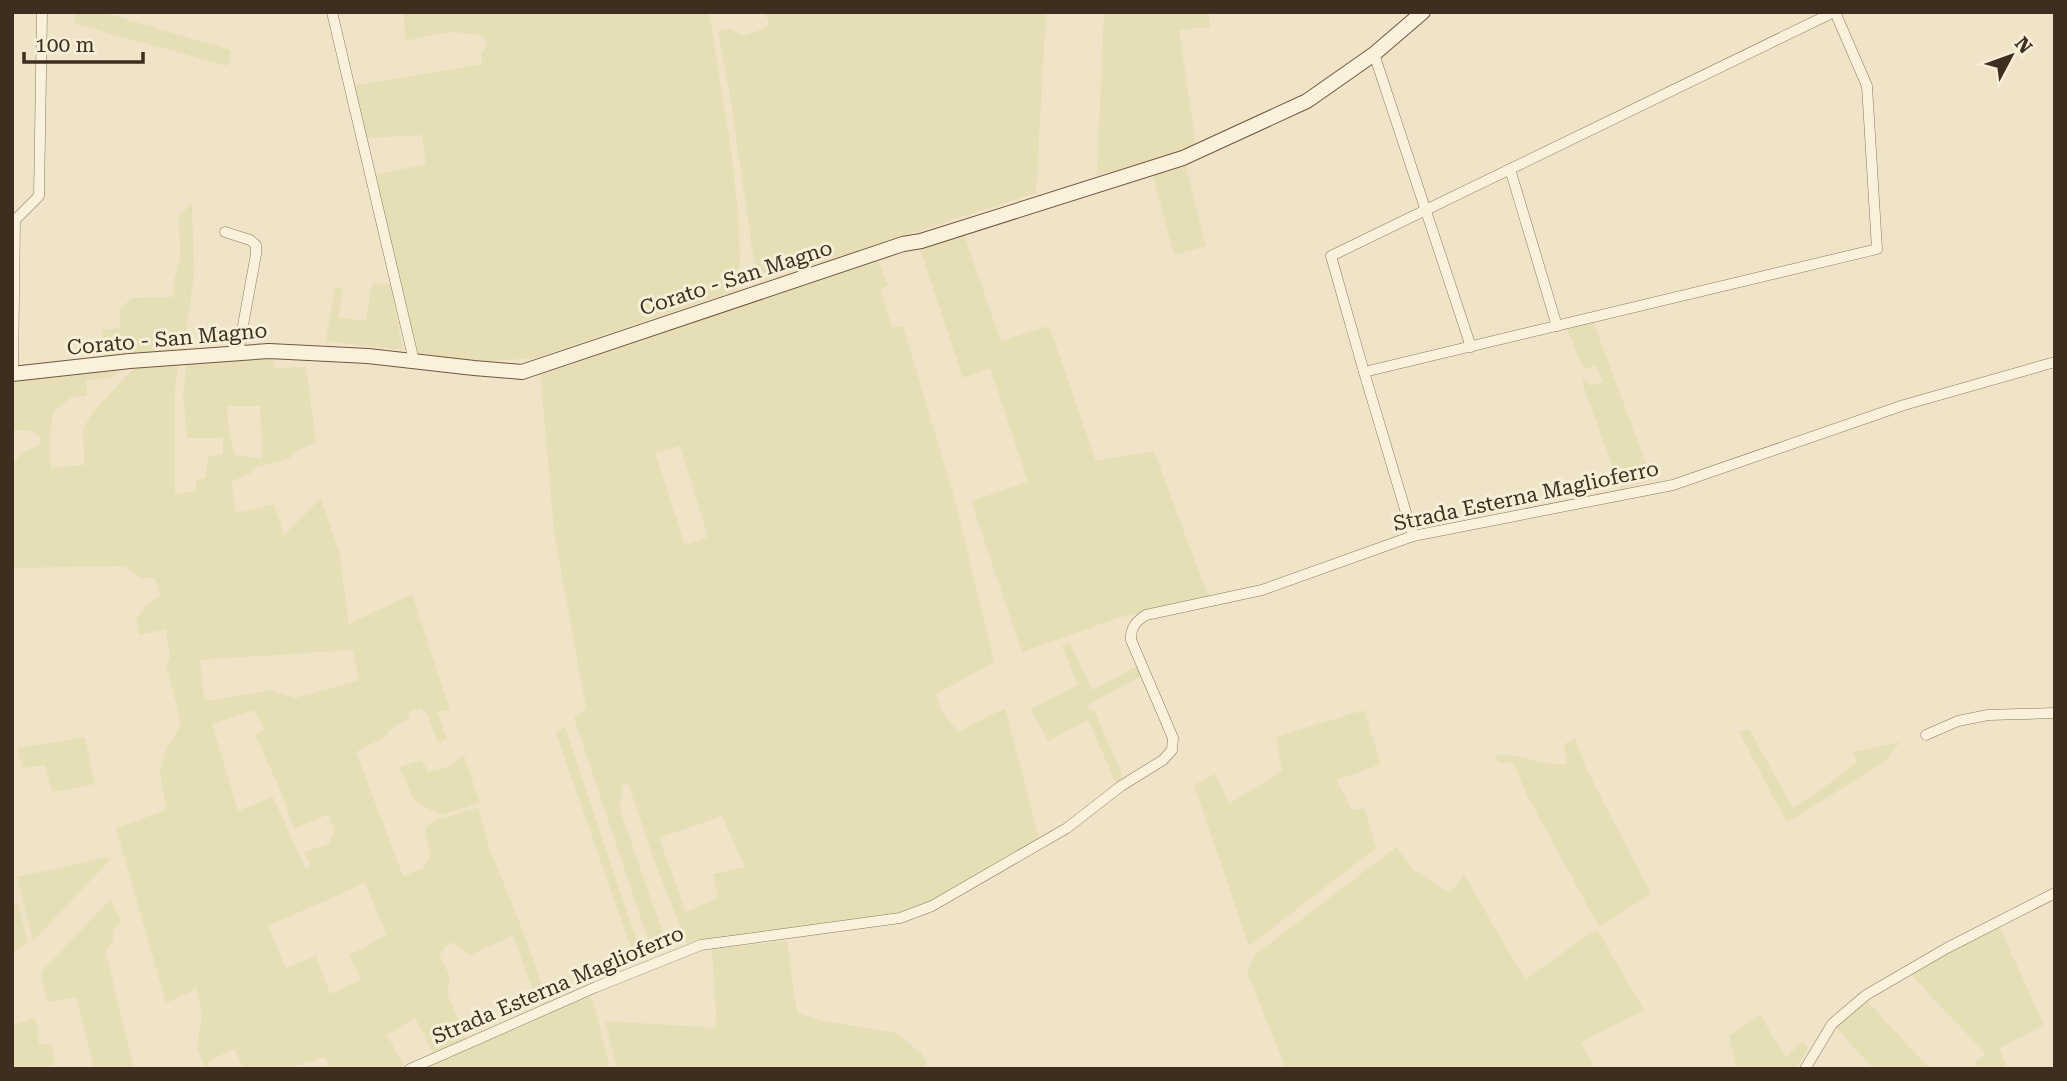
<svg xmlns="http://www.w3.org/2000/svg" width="2067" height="1081" font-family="'Roboto Serif',serif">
  <rect width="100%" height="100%" fill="#f0e4c8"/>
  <g fill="#e6deb5" fill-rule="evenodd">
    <path d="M75,12H101L231,50L228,66L75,24Z"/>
    <path d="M404,12H709L731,149L739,221L740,279L737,290L536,358L478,362L411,352L371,176L426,164L422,135L363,138L352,86L482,64L481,54L487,46L484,36L454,32L431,35L405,41Z"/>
    <path d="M764,12H1046L1036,193L760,282L753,254L730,96L718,31L730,28L742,36L767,28L769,22Z"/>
    <path d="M1104,12H1208L1210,27L1179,30L1196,147L1182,154L1097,175Z"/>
    <path d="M1186,166L1206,246L1174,255L1153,176Z"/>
    <path d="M192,203L194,273L184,349L103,356L102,330L120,328V308L132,298L173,297V284L180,259L179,216Z"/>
    <path d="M964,235L1001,341L1049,326L1096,461L1154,451L1208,596L1118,618L1022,652L971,501L1028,482L990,368L963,378L920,249Z"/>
    <path d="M879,261L888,286L880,289L892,327L903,326L956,504L994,662L936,694L942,711L958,732L1005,708L1039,838L950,892L916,908L881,918L798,931L693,941L687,944L654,860L628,783H622L620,810L664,936L649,942L574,718L586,708L554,532L540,369ZM680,446L708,537L685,545L655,453ZM722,816L745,867L713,874L718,898L686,912L659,838Z"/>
    <path d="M372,283L390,284L403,350L326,341L335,287L343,288L338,317L366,321Z"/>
    <path d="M1593,321L1652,480L1621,489L1583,385V379L1592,385L1603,382L1596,365L1584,369L1566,327Z"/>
    <path d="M273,354L275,368L306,367L316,442L293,452L291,458L255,468L249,475L231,481L236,513L274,504L284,535L321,498L339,552L349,624L412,594L450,710L437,711L447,739L438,743L427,714L420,708L407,712L410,719L397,724L384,737L356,752L403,876L422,869L428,862L430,856L425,829L433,821L478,808L489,847L522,929L548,1002L538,1005L513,935L471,955L451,942L439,954L450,976L447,993L466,1040L434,1054L415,1018L387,1035L405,1067L401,1069H331L325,1057L285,1069H243L235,1049L210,1060L206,1069L197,1047L202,1015L196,987L188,993L166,1003L116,828L166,810L160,771L168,744L175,735L181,723L166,664L170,657L166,629L139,635L136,619L147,604L160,596L155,578H141L125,566L12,568V465L21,454L40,444L41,438L29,430H12V377L126,365L110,378L86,381L87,396L72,397L53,411L50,437L51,468L84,465L83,428L95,409L138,364L179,360L175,389V494L195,491L196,480L206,477L208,456L223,455V438H187L183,394L187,360ZM227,406H260L262,459L235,455L229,431ZM353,650L359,680L295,698L271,690L209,701L204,697L200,660ZM255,710L264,730L255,734L281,792L294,829L329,814L334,830L329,844L304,852L311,867L305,868L273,797L238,811L212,724ZM365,883L387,935L349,955L361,980L330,994L316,956L286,968L268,926Z"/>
    <path d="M1069,642L1092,690L1136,667L1141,676L1087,705L1090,711L1094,710L1123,777L1116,783L1088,720L1048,741L1031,709L1078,685L1062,646Z"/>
    <path d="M1364,710L1381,764L1337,780L1352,810L1365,809L1376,848L1249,946L1194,785L1215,774L1229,804L1282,771L1276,737Z"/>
    <path d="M565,727L640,951L633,954L556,733Z"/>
    <path d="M1749,729L1793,808L1836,779L1857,761L1853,752L1900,742L1885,761L1787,823L1739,732Z"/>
    <path d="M85,737L95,784L52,792L45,765L22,768L17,748Z"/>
    <path d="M1575,738L1587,770L1651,894L1599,927L1527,795L1515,767L1511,762L1499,763L1495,758V755H1512L1545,763L1567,764L1564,744Z"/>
    <path d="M464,755L480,803L440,815L415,801L399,767L422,760L428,772L447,767Z"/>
    <path d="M1396,847L1413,869L1447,892L1456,886L1464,875L1525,979L1597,929L1644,1010L1581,1042L1595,1069H1286L1247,972L1255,955Z"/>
    <path d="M108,857L109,861L33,941L17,877Z"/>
    <path d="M111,899L121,922L113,931V942L105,949L134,1069H94L76,997L47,1002L41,972Z"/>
    <path d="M18,904L28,943L15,950L12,957V905Z"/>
    <path d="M1999,926L2044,1025L1999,1048L2008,1069H1977L1974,1063L1986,1054L1910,974Z"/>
    <path d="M787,941L797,1013L823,1021L896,1033L921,1053L927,1063L923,1069H617L605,1021L717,1028L712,949Z"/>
    <path d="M588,996L592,998L610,1069H422Z"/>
    <path d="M1866,1000L1930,1069H1874L1836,1028Z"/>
    <path d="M1760,1015L1786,1057L1803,1041L1808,1049L1796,1069H1737L1729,1036Z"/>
    <path d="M36,1018L39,1044H51L55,1064L39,1069H12V1025Z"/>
  </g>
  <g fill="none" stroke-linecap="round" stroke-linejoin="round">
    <defs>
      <g id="minor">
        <path d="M332,12L414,361"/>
        <path d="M1374,54L1471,347"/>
        <path d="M1510,169L1557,326"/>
        <path d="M225,232L250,240L256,245V254L238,353"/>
        <path d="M1364,372L1877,249L1867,86L1835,12"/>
        <path d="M13,374L15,220L39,196L42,12"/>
        <path d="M1413,536L1364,372L1331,256L1834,12"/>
        <path d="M1926,735L1958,721L1988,715L2055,713"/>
        <path d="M410,1069L596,987L701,945L900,918L932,906L1067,828L1121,786L1163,760L1172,750L1173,738L1131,640C1130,628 1136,621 1146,615L1262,590L1413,536L1673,485L1904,405L2055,362"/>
        <path d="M1805,1069L1832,1024L1866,995L1947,948L2055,893"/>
      </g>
      <path id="secondary" d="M12,374L130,361L269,351L368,356L474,368L522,372L903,244L921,241L1183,158L1307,101L1374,54L1423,12"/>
    </defs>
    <use href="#minor" stroke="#8d765c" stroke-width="11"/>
    <use href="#secondary" stroke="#6f573f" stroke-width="16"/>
    <use href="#minor" stroke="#faf1dc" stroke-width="10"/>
    <use href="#secondary" stroke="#faf1dc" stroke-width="14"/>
  </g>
  <g text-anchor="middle" stroke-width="6" stroke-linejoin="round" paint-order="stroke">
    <g font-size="21" fill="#3d2e20" stroke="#f7eed8">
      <text transform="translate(736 278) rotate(-18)" y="7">Corato - San Magno</text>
      <text transform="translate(167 339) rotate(-5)" y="7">Corato - San Magno</text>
      <text transform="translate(1526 496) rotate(-12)" y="7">Strada Esterna Maglioferro</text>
      <text transform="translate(558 985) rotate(-23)" y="7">Strada Esterna Maglioferro</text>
    </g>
  </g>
  <rect width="2067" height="1081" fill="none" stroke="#3d2e20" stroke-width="28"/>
  <g transform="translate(2011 56) rotate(49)" stroke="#f7eed8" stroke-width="5" paint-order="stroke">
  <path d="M0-5L12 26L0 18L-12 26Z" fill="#3d2e20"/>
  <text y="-10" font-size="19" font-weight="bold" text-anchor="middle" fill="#3d2e20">N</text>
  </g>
  <path d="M24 52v10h119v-10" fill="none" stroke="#3d2e20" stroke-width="3.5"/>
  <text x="35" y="52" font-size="21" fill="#3d2e20" stroke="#f7eed8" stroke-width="5" paint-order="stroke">100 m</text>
</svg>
